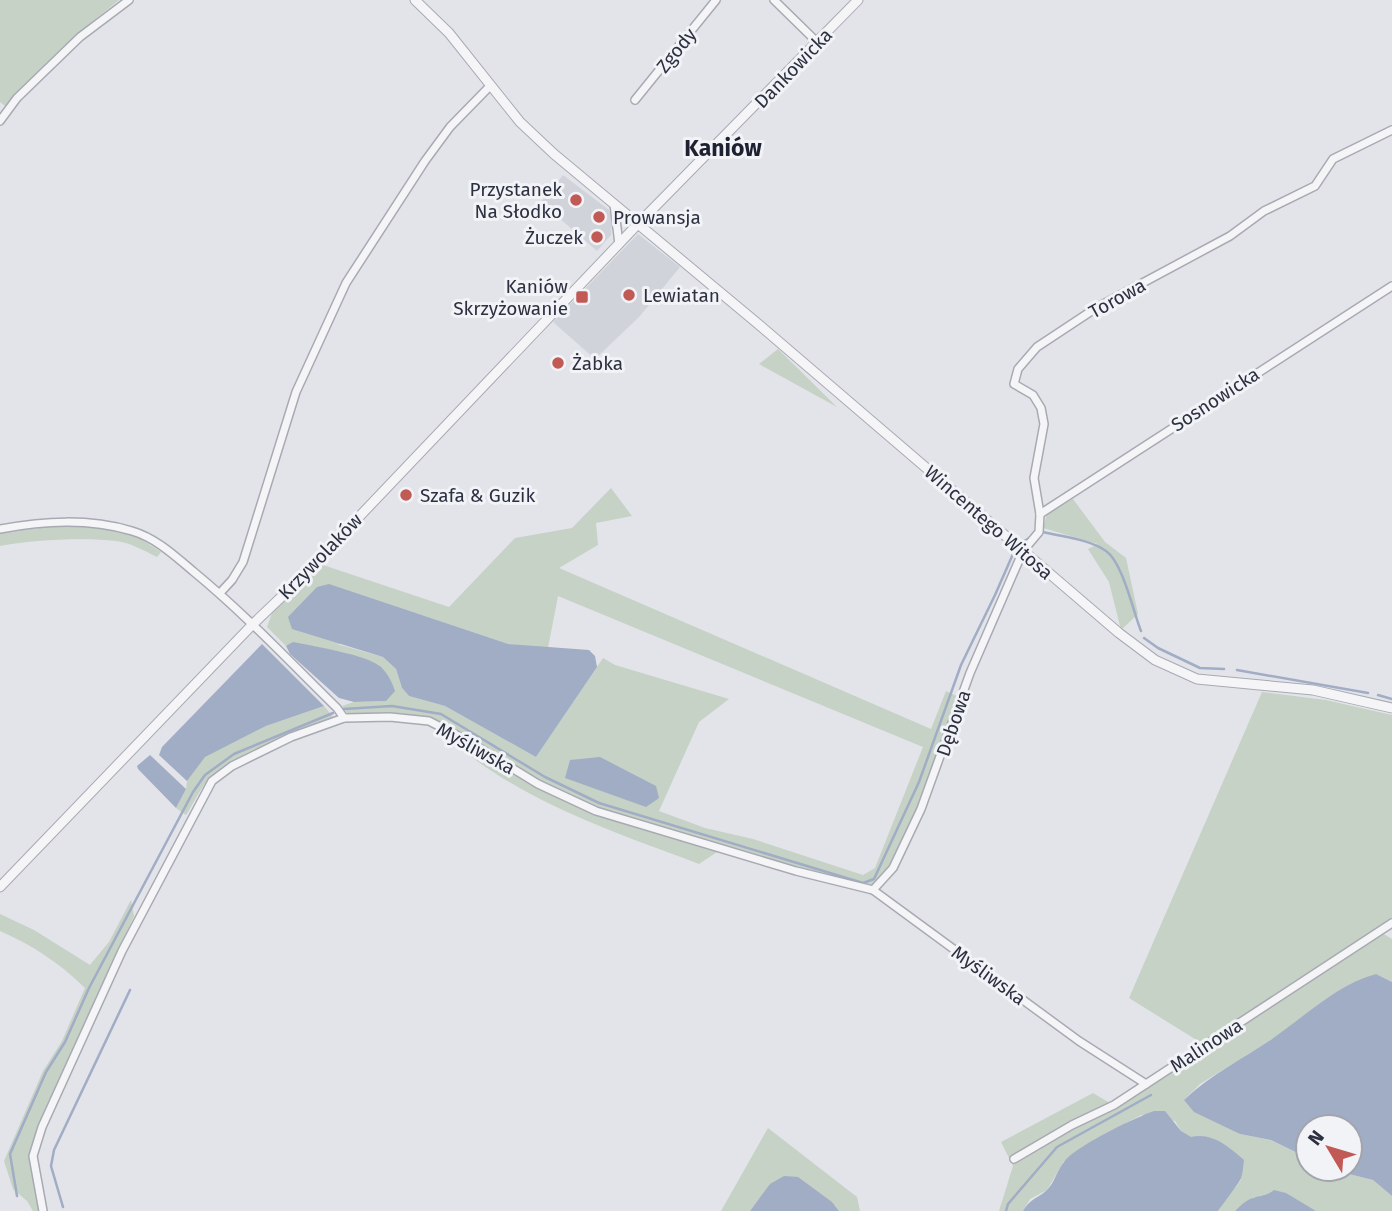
<svg xmlns="http://www.w3.org/2000/svg" width="1392" height="1211" font-family="'Fira Sans',sans-serif">
  <rect width="100%" height="100%" fill="#e3e4e9"/>
  <g fill="#d1d3db">
    <path d="M563,175L609,210L612,218L611,235L597,251L541,202Z"/>
    <path d="M638,234L680,267L640,316L595,359L553,322Z"/>
  </g>
  <g fill="#c5d2c5" fill-rule="evenodd">
    <path d="M0,0H119C78,32 40,67 5,106L0,102Z"/>
    <path d="M778,349L837,407L759,364Z"/>
    <path d="M611,488L632,516L596,523L598,545L559,568L931,729L946,691L957,696C947,730 902,869 875,883C871,885 868,885 864,885L746,853L717,852L699,864C603,828 501,795 429,719L390,715L348,714L342,706L354,702L386,701L379,665L342,652L294,643L286,646L267,627L272,613L320,564L449,607L515,538L572,528ZM558,596L923,747L875,868L863,875L753,839L705,828L659,811L699,722L729,699L615,665L603,658L536,757L445,706L409,696L402,688L396,669L383,657L337,644H507L548,648Z"/>
    <path d="M1073,499L1105,542L1126,558L1138,614L1121,630L1109,582L1088,549L1098,544L1043,528L1047,514Z"/>
    <path d="M54,526L95,527L131,533L161,552L157,557C143,550 131,543 116,541C85,537 30,540 0,546V533Z"/>
    <path d="M1262,692L1326,700L1392,715V918L1203,1044L1129,998Z"/>
    <path d="M324,706L334,718C296,732 239,751 210,778C200,788 194,803 186,815L176,808L186,789L187,781L204,757L266,726Z"/>
    <path d="M131,900L134,916L39,1127L30,1155L39,1211H33L27,1201L13,1189L4,1161L43,1071L62,1041L85,988C60,963 32,945 0,931V914L34,930L90,965L109,942Z"/>
    <path d="M1382,933L1392,939V982L1376,974L1200,1084L1184,1100L1240,1134L1271,1140L1308,1158V1169H1329L1373,1180L1392,1196V1211H1316L1303,1204L1254,1197L1235,1211H1218L1241,1180L1181,1131L1175,1121L1141,1115L1082,1147L1064,1161L1047,1190L1030,1199L1023,1211H999L1013,1166L1001,1142L1093,1093L1115,1106Z"/>
    <path d="M768,1128L857,1197L860,1211H839L832,1202L759,1199L750,1211H721Z"/>
  </g>
  <g fill="#a1acc5">
    <path d="M329,584L508,644L589,650L595,656L597,667L536,757L445,706L409,696L402,688L396,669L383,657L292,629L288,617L317,587Z"/>
    <path d="M293,642C313,646 368,655 381,667C388,674 392,682 395,691L386,701L354,702L339,698L290,654L286,646Z"/>
    <path d="M262,644L324,706L266,726L205,757L187,781L159,755L162,747Z"/>
    <path d="M150,755L186,789L176,808L138,769L137,766Z"/>
    <path d="M600,757L656,786L659,798L646,807L565,778L570,760Z"/>
    <path d="M1376,974L1392,982V1196L1373,1180L1329,1169H1350V1127H1308V1158L1271,1140L1240,1134L1194,1112L1184,1100C1210,1075 1242,1059 1272,1039C1305,1016 1338,984 1376,974Z"/>
    <path d="M1154,1111H1165L1181,1131L1191,1137C1212,1132 1229,1147 1244,1160C1243,1166 1243,1173 1241,1178C1240,1182 1221,1207 1218,1211H1023C1031,1198 1037,1199 1047,1190C1055,1182 1057,1170 1064,1162C1074,1147 1136,1117 1154,1111Z"/>
    <path d="M784,1176L798,1177L832,1202L839,1211H750L770,1184Z"/>
    <path d="M1274,1190L1286,1193L1316,1211H1235C1240,1206 1244,1202 1250,1199C1259,1195 1265,1197 1274,1190Z"/>
  </g>
  <g fill="none" stroke-linecap="round" stroke-linejoin="round">
    <g stroke="#a1acc5" stroke-width="2.5">
      <path d="M1043,532C1063,537 1089,539 1106,551C1123,563 1133,611 1141,631"/>
      <path d="M1021,543L1031,537"/>
      <path d="M1144,638L1158,648L1200,668L1224,669"/>
      <path d="M1237,670L1368,693"/>
      <path d="M1378,695L1392,699"/>
      <path d="M344,709L392,706L441,714L545,777L599,803L863,883L874,879L919,782L961,665L995,595L1013,554"/>
      <path d="M17,1196L10,1154L46,1072L65,1042L89,988L193,792L205,775L234,754L333,713"/>
      <path d="M63,1207L51,1166L54,1150L130,990"/>
      <path d="M1006,1211L1008,1204L1057,1147L1151,1095"/>
    </g>
    <defs>
      <g id="minor">
        <path d="M774,0L817,42"/>
        <path d="M635,100L716,0"/>
        <path d="M0,121L17,98L80,37L129,0"/>
        <path d="M614,204L619,244"/>
        <path d="M1040,514L1392,286"/>
        <path d="M0,529C44,521 88,518 132,531C156,538 175,556 194,572C245,614 290,662 337,708L344,718"/>
        <path d="M220,593L232,580L243,562L296,392L346,283L425,161L450,127L490,86"/>
        <path d="M873,890L893,868L921,809L970,673L1023,551L1039,532L1040,514L1034,478L1044,424L1041,408L1033,395L1014,384L1018,369L1037,347L1096,308L1230,236L1264,211L1315,186L1333,159L1392,130"/>
        <path d="M1014,1159L1072,1125L1114,1105L1392,923"/>
        <path d="M43,1211L33,1156L42,1127L122,951L212,781L232,766L291,737L344,718L390,717L429,721L468,741L538,784L596,811L796,871L873,890L1079,1041L1146,1084"/>
      </g>
      <g id="tertiary">
        <path d="M415,0L449,33L520,122L554,154L757,323L1119,633L1155,660L1197,679L1313,690L1392,708"/>
        <path d="M0,887L253,624L297,582L635,227L858,0"/>
      </g>
    </defs>
    <use href="#minor" stroke="#a8aab3" stroke-width="10"/>
    <use href="#tertiary" stroke="#a8aab3" stroke-width="11"/>
    <use href="#minor" stroke="#f5f5f8" stroke-width="7"/>
    <use href="#tertiary" stroke="#f5f5f8" stroke-width="9"/>
  </g>
  <g fill="#c15955" stroke="#f2f3f7" stroke-width="2.5">
    <circle cx="576" cy="200" r="7"/>
    <circle cx="599" cy="217" r="7"/>
    <circle cx="597" cy="237" r="7"/>
    <circle cx="629" cy="295" r="7"/>
    <rect x="575" y="290" width="14" height="14" rx="3.5"/>
    <circle cx="558" cy="363" r="7"/>
    <circle cx="406" cy="495" r="7"/>
  </g>
  <g text-anchor="middle" stroke-width="6" stroke-linejoin="round" paint-order="stroke">
    <g font-size="19" fill="#2c3040" stroke="#f2f3f7">
      <text transform="translate(676 50) rotate(-51)" y="7">Zgody</text>
      <text transform="translate(793 68) rotate(-46)" y="7">Dankowicka</text>
      <text transform="translate(1117 298) rotate(-29)" y="7">Torowa</text>
      <text transform="translate(1215 399) rotate(-33)" y="7">Sosnowicka</text>
      <text transform="translate(989 522) rotate(41)" y="7">Wincentego Witosa</text>
      <text transform="translate(320 556) rotate(-46)" y="7">Krzywolaków</text>
      <text transform="translate(953 723) rotate(-71)" y="7">Dębowa</text>
      <text transform="translate(476 748) rotate(29)" y="7">Myśliwska</text>
      <text transform="translate(989 975) rotate(36)" y="7">Myśliwska</text>
      <text transform="translate(1206 1045) rotate(-33)" y="7">Malinowa</text>
    </g>
    <g font-size="19" fill="#2c3040" stroke="#f2f3f7" text-anchor="start">
      <text x="562" y="196" text-anchor="end">Przystanek<tspan x="562" dy="22">Na Słodko</tspan></text>
      <text x="613" y="224">Prowansja</text>
      <text x="583" y="244" text-anchor="end">Żuczek</text>
      <text x="568" y="293" text-anchor="end">Kaniów<tspan x="568" dy="22">Skrzyżowanie</tspan></text>
      <text x="643" y="302">Lewiatan</text>
      <text x="572" y="370">Żabka</text>
      <text x="420" y="502">Szafa &amp; Guzik</text>
    </g>
    <g font-size="23" font-weight="bold" fill="#1e2131" stroke="#f2f3f7">
      <text x="723" y="156">Kaniów</text>
    </g>
  </g>
  <g transform="translate(1329 1148) rotate(308)"><circle r="33" fill="#f2f3f7" stroke="#a3a5ae" stroke-width="2"/>
  <path d="M0-5L12 26L0 18L-12 26Z" fill="#c15955"/>
  <text y="-10" font-size="19" font-weight="bold" text-anchor="middle" fill="#2c3040">N</text>
  </g>
</svg>
